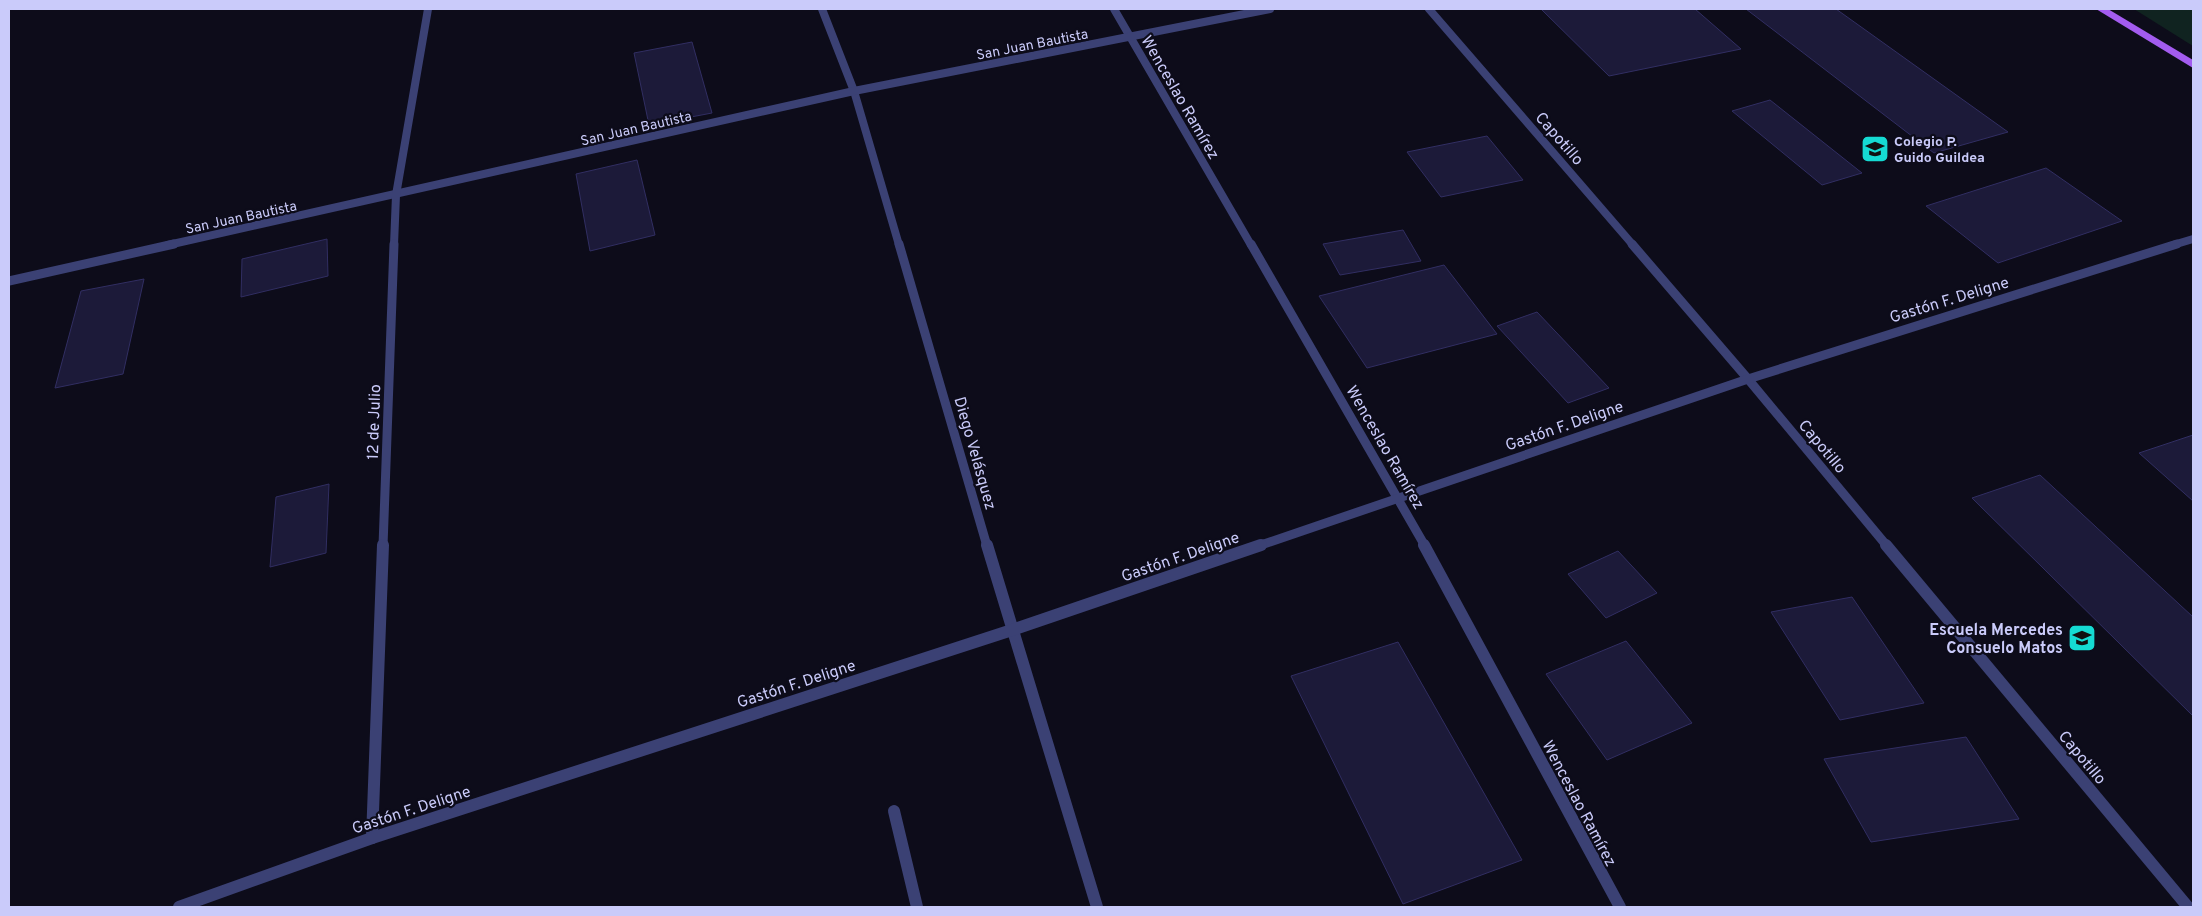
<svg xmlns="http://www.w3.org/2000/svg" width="2202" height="916" font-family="Overpass,sans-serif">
  <rect width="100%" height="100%" fill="#0d0c1a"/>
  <path fill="#102320" d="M2134,9H2193V46Z"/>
  <g fill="#1c1a39" stroke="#312e62">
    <path d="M1541,9H1695L1741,49L1609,76Z"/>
    <path d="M1746,9H1836L2008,132L1934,153Z"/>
    <path d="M692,42L712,113L649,125L634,53Z"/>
    <path d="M1770,100L1862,173L1822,185L1732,111Z"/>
    <path d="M1487,136L1523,180L1441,197L1407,152Z"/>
    <path d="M637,160L655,235L590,251L576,174Z"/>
    <path d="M2046,168L2122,221L1998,263L1926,206Z"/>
    <path d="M1403,230L1421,261L1340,275L1323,244Z"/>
    <path d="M327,239L328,276L241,297L242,259Z"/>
    <path d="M1444,265L1497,334L1367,368L1319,296Z"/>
    <path d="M144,279L123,374L55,388L81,291Z"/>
    <path d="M1537,312L1609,388L1568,403L1497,326Z"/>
    <path d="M2193,435V501L2139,453Z"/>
    <path d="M2040,475L2193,617V716L1972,498Z"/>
    <path d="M329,484L326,553L270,567L276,497Z"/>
    <path d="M1618,551L1657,593L1606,618L1568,574Z"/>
    <path d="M1852,597L1924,703L1840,720L1771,612Z"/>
    <path d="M1626,641L1692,723L1607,760L1546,674Z"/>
    <path d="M1398,642L1522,860L1403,904L1291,676Z"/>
    <path d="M1966,737L2019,819L1871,842L1824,759Z"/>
  </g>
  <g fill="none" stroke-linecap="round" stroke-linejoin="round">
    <path stroke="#3b4174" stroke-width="12" d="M894,811L917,907"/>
    <g stroke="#3b4174" stroke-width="8">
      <path d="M822,9L854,91L899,245"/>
      <path d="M1114,9L1251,245"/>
      <path d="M1429,9L1633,245"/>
      <path d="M168,245L854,91L1270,9"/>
      <path d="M394,245L396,195L428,9"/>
      <path d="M2173,245L2193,239"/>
    </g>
    <g stroke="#3b4174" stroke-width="9">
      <path d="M899,244L987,546"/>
      <path d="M1251,244L1425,546"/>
      <path d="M1632,244L1748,379L1887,546"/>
      <path d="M9,281L174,244"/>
      <path d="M383,546L394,244"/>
      <path d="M1258,546L1748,379L2177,244"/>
    </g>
    <g stroke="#3b4174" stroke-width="12">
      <path d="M987,545L1097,907"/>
      <path d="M1424,545L1620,907"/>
      <path d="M1886,545L2188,907"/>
      <path d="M372,838L383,545"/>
      <path d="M179,907L372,838L1012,630L1261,545"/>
    </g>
    <path fill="#a35cef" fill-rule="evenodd" d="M2096,9H2108L2193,60V68Z"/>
  </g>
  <defs>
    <symbol id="school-square" viewBox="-11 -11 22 22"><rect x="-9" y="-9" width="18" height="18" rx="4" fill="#15dbd3" stroke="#0d0c1a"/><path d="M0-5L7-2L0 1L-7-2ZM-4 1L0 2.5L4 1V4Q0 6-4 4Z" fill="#111"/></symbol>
  </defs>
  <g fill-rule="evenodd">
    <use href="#school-square" x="1859" y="133" width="32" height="32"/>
    <use href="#school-square" x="2066" y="622" width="32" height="32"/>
  </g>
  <g text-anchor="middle" stroke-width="4.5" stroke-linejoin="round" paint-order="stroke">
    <g font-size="14" fill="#cacbfa" stroke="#0d0c1a">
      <text transform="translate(1032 44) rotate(-11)" y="5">San Juan Bautista</text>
      <text transform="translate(636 128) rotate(-13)" y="5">San Juan Bautista</text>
      <text transform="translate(241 217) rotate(-12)" y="5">San Juan Bautista</text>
    </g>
    <g font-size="14" font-weight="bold" fill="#cacbfa" stroke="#0d0c1a" text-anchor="start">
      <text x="1894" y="146">Colegio P.<tspan x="1894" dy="16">Guido Guildea</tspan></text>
    </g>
    <g font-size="16" fill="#cacbfa" stroke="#0d0c1a">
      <text transform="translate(1181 97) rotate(60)" y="6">Wenceslao Ramírez</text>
      <text transform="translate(1560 138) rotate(49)" y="6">Capotillo</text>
      <text transform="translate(1949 299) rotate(-17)" y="6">Gastón F. Deligne</text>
      <text transform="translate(373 422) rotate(-88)" y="6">12 de Julio</text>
      <text transform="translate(1564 425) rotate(-19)" y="6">Gastón F. Deligne</text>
      <text transform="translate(1823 446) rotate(50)" y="6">Capotillo</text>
      <text transform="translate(1386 447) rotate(60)" y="6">Wenceslao Ramírez</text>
      <text transform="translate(976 453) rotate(74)" y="6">Diego Velásquez</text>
      <text transform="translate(1180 556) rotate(-19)" y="6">Gastón F. Deligne</text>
      <text transform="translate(796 683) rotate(-18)" y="6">Gastón F. Deligne</text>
      <text transform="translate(2083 757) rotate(50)" y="6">Capotillo</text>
      <text transform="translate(1580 803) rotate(62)" y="6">Wenceslao Ramírez</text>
      <text transform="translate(411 809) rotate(-18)" y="6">Gastón F. Deligne</text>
    </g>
    <g font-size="16" font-weight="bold" fill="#cacbfa" stroke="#0d0c1a" text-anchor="end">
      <text x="2063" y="635">Escuela Mercedes<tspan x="2063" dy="18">Consuelo Matos</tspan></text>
    </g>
  </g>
  <rect width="2202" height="916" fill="none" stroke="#cacbfa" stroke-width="20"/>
</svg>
